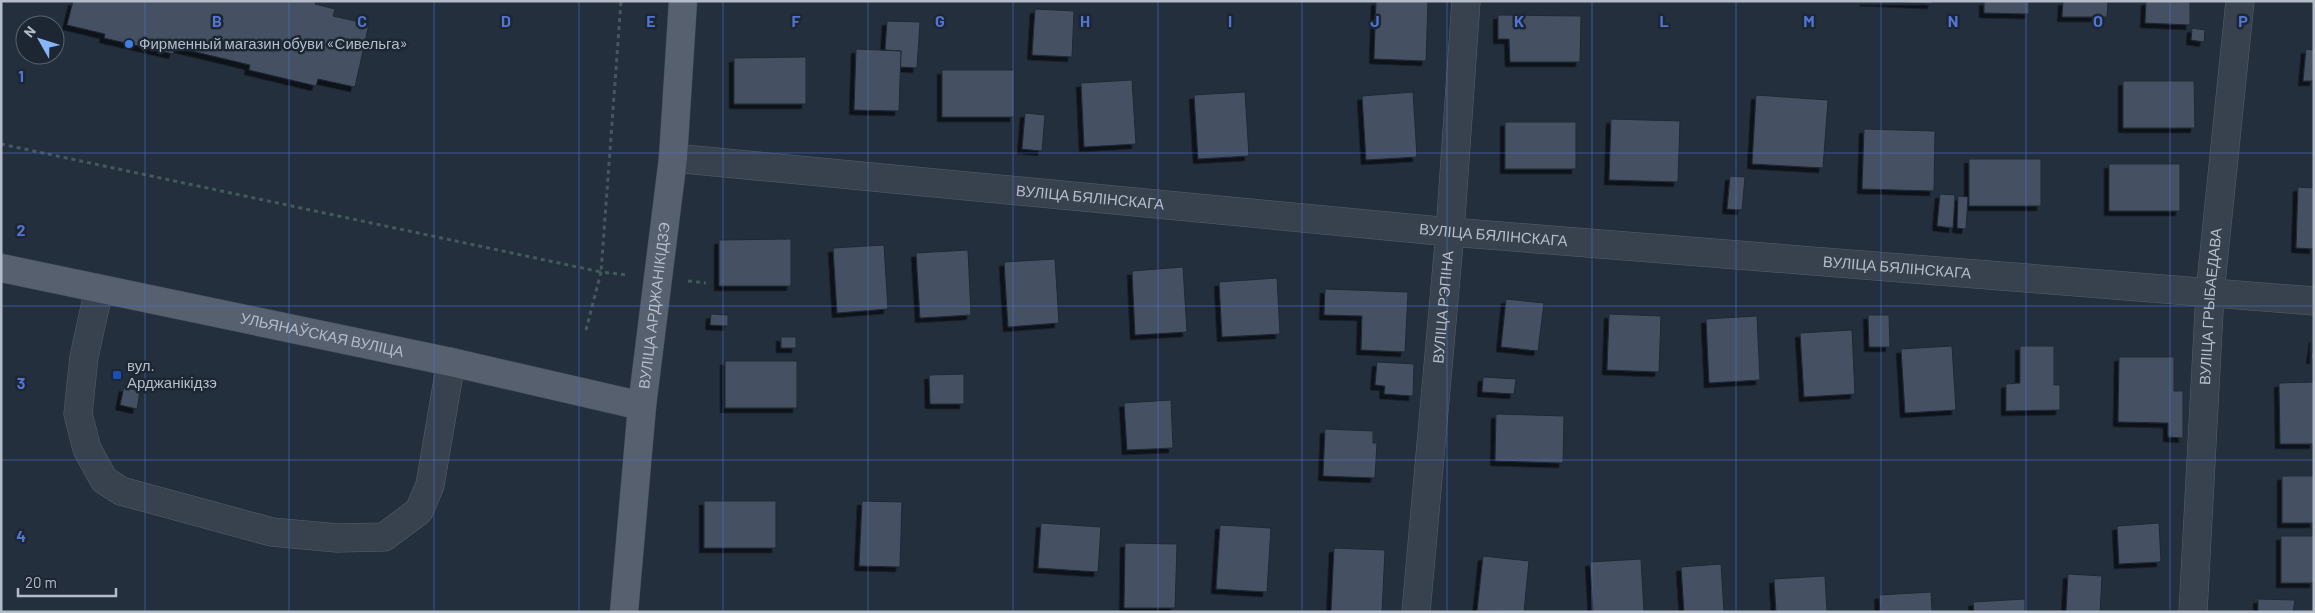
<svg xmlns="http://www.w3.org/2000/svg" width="2315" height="613" font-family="Barlow,sans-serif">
  <defs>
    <filter id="shadow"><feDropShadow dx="-4.5" dy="4.5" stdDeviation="0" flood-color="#0009"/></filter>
  </defs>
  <rect width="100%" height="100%" fill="#242f3e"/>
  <g fill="#455162" stroke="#1f2835" filter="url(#shadow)">
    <path d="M73,1H316L315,4L335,9L333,16L369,24L355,87L318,79L316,86L249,70L250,65L175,47L173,54L104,38L105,34L67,25Z"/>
    <path d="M1376,1H1428L1426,61L1374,59Z"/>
    <path d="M1864,1H1932V4Z"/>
    <path d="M1984,1H2029V14L1984,13Z"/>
    <path d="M2063,1H2108L2107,17H2062Z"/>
    <path d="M2146,1H2190V25L2145,23Z"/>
    <path d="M1035,9L1074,11L1072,57L1032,55Z"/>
    <path d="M1498,15L1581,16L1580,62H1510L1509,39H1498Z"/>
    <path d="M887,21L920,22L917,68L900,67L901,51L885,50Z"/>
    <path d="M2192,28L2205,30L2204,42L2191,40Z"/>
    <path d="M856,49L901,51L899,111L854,110Z"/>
    <path d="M2306,49L2314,50V81H2303Z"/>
    <path d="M806,57V104H734V58Z"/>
    <rect x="942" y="70" width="72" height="47"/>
    <path d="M1132,80L1136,144L1084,147L1081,83Z"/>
    <path d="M2123,81H2194L2195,128H2123Z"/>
    <path d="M1245,92L1249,156L1198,159L1194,95Z"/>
    <path d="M1413,92L1417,157L1366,160L1362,96Z"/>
    <path d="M1756,95L1828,100L1823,168L1752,164Z"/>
    <path d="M1025,113L1045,115L1042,151L1022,149Z"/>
    <path d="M1611,119L1680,121L1678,182L1609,180Z"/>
    <rect x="1505" y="122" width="71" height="47"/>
    <path d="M1864,129L1935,131L1934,191L1862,189Z"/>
    <rect x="1969" y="159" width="72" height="47"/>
    <rect x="2109" y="164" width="71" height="47"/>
    <path d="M1730,176L1745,177L1742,210L1727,209Z"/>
    <path d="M2298,187L2314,188V249L2296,248Z"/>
    <path d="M1940,194L1955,195L1953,228L1937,226Z"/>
    <path d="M1958,196L1968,197L1966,229L1957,228Z"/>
    <path d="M791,239V286H719V240Z"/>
    <path d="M884,245L888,309L837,313L833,248Z"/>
    <path d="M968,250L971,315L920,318L916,253Z"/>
    <path d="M1055,259L1059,323L1008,327L1004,262Z"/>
    <path d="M1183,267L1187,332L1135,335L1132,271Z"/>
    <path d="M1277,278L1280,334L1222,337L1219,282Z"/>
    <path d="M1325,289L1408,292L1405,352L1361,350L1362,316L1324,315Z"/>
    <path d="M1506,299L1544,303L1538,351L1501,347Z"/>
    <path d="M711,314L728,315V326L710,325Z"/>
    <path d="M1609,314L1661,316L1659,372L1607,370Z"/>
    <path d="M1868,315H1889L1890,347H1869Z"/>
    <path d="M1757,316L1760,380L1709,383L1706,319Z"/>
    <path d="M1852,330L1855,394L1804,397L1800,333Z"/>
    <rect x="781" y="337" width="15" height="11"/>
    <path d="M2314,338V359H2311Z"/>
    <path d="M1952,346L1956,410L1905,413L1901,349Z"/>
    <path d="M2020,346H2054V385H2060V410L2006,411V384L2020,383Z"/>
    <path d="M2119,357H2174V391H2183V438L2168,437V423L2118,422Z"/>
    <rect x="725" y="361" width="72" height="47"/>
    <path d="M1377,362L1414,364L1413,396L1384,394L1385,386L1375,385Z"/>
    <path d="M964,374V404H930L929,375Z"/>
    <path d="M1483,377L1516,379L1514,394L1482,392Z"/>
    <path d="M2314,382V444H2280L2279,383Z"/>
    <path d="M124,387L140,391L137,409L120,405Z"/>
    <path d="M1171,400L1173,448L1127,450L1124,403Z"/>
    <path d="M1496,414L1564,416L1563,463L1495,461Z"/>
    <path d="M1325,429L1373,431V443H1377L1375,478L1323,476Z"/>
    <rect x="2282" y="476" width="32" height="47"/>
    <rect x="704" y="501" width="72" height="47"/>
    <path d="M862,501L902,502L900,567L859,566Z"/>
    <path d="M1041,523L1101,527L1098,572L1038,568Z"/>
    <path d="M2159,523L2161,562L2119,564L2117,526Z"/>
    <path d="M1220,525L1271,528L1267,592L1216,589Z"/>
    <rect x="2281" y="536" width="33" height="47"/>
    <path d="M1125,543L1177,544L1175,608H1124Z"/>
    <path d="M1334,548L1385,550L1382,612H1331Z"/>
    <path d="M1483,556L1529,561L1524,612L1477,611Z"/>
    <path d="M1641,559L1644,612H1593L1590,562Z"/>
    <path d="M1721,564L1724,612H1684L1681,567Z"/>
    <path d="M2068,574L2102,576L2100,612H2066Z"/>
    <path d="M1825,576L1827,612H1776L1774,579Z"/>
    <path d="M1931,592L1932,612H1880L1879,595Z"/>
    <path d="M2025,599V612H1974L1973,602Z"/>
    <path d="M2258,599L2295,600L2293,612H2258Z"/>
  </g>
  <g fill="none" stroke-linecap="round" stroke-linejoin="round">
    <defs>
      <g id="minor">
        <path id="s1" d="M673,158L1450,232L2314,301"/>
        <path d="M99,289L84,357L78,414L87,449L104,480L121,491L272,532L337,538L384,537L419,511L430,485L451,362"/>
        <path id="s2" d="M1416,612L1450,232L1466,1"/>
        <path id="s3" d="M2193,612L2210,293L2240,1"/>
      </g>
      <g id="major">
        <path id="s4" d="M1,268L451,362L642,406"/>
        <path id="s5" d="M624,612L642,406L673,158L683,1"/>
      </g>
    </defs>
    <use href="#minor" stroke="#565f6c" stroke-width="29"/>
    <use href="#major" stroke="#414a57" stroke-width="29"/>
    <g stroke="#44595c" stroke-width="3" stroke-dasharray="4 4" stroke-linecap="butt">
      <path d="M1,144L601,272L621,1"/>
      <path d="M688,281L706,283"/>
      <path d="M586,330L601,272L628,275"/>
    </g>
    <use href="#minor" stroke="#38414e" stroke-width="28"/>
    <use href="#major" stroke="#56606e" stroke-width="28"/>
  </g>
  <path fill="none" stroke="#5274d3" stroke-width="1" stroke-opacity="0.55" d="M145,1V612M289,1V612M434,1V612M579,1V612M723,1V612M868,1V612M1013,1V612M1158,1V612M1302,1V612M1447,1V612M1592,1V612M1736,1V612M1881,1V612M2026,1V612M2170,1V612M1,153H2314M1,306H2314M1,460H2314"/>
  <circle fill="#3f7fe0" stroke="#1d2633" stroke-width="2" cx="129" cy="44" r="5"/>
  <rect fill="#1a4fb4" stroke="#1d2633" stroke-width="2" x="112" y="370" width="10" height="10" rx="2.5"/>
  <g text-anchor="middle" stroke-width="5" stroke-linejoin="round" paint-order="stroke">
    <g font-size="15" fill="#b4bcc9" stroke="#1d2633" text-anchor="start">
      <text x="139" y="49">Фирменный магазин обуви «Сивельга»</text>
      <text x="127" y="371">вул.<tspan x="127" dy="17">Арджанікідзэ</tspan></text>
    </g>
    <g font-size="15" fill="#b4bcc9" stroke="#1d2633">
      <text dy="5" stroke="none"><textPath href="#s1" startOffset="419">ВУЛІЦА БЯЛІНСКАГА</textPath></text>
      <text dy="5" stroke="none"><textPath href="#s1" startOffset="824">ВУЛІЦА БЯЛІНСКАГА</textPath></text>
      <text dy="5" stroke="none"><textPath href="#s1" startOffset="1229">ВУЛІЦА БЯЛІНСКАГА</textPath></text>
      <text dy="5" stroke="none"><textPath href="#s3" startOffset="306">ВУЛІЦА ГРЫБАЕДАВА</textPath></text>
      <text dy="5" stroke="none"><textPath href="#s5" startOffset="308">ВУЛІЦА АРДЖАНІКІДЗЭ</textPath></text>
      <text dy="5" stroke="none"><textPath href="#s2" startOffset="306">ВУЛІЦА РЭПІНА</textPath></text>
      <text dy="5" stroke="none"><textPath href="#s4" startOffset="328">УЛЬЯНАЎСКАЯ ВУЛІЦА</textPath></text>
    </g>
  </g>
  <g font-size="16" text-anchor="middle" font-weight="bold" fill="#5274d3" stroke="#1d2633" stroke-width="5" stroke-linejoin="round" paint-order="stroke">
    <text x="217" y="27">B</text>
    <text x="362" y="27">C</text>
    <text x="506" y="27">D</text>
    <text x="651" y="27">E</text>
    <text x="796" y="27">F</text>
    <text x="940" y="27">G</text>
    <text x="1085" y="27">H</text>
    <text x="1230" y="27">I</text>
    <text x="1375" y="27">J</text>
    <text x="1519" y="27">K</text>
    <text x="1664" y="27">L</text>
    <text x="1809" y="27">M</text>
    <text x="1953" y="27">N</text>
    <text x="2098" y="27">O</text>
    <text x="2243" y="27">P</text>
    <text x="21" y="82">1</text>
    <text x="21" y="236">2</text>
    <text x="21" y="389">3</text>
    <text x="21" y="542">4</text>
  </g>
  <rect width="2315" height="613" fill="none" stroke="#b4bcc9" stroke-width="5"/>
  <g transform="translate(40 40) rotate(309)"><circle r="24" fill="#1d2633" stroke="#59626f"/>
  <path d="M0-4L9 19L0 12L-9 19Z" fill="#8ab4f8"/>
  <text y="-8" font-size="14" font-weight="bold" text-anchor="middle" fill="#b4bcc9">N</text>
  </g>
  <path d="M18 588v8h98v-8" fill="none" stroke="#b4bcc9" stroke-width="2.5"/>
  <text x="25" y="588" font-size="15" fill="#b4bcc9" stroke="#1d2633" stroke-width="4" paint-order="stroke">20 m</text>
</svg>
